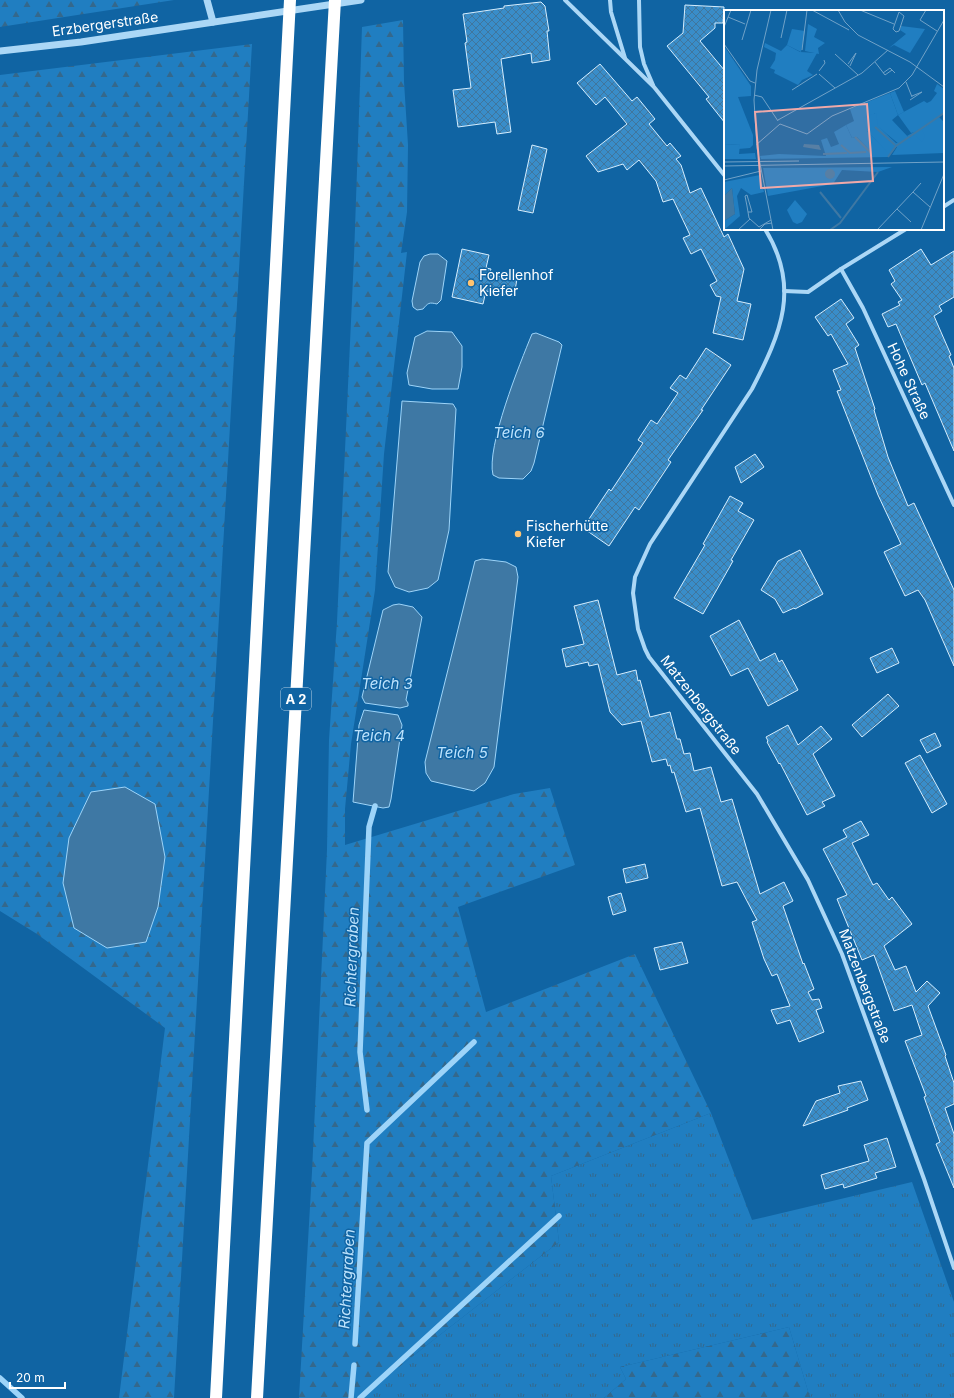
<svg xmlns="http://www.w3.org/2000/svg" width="954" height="1398" font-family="Inter,sans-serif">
  <defs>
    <pattern id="grass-tufts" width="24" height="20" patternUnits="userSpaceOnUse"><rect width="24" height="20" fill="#207ec1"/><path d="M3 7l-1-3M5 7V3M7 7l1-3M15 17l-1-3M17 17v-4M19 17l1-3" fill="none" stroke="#34688c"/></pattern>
    <pattern id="forest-firs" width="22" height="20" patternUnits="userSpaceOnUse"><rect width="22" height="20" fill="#207ec1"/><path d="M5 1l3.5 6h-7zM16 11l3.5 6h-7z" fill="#34688c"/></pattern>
    <pattern id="building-cross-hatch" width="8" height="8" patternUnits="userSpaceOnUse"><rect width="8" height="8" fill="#398dc9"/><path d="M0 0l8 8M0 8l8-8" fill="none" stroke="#40769d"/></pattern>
  </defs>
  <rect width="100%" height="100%" fill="#1064a3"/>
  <path fill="url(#grass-tufts)" d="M711,1113L752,1220L912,1182L954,1302V1398H810L789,1327L620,1367L626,1379L604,1398H359L559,1242L551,1176Z"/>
  <g fill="url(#forest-firs)">
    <path d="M0,0H174L0,27Z"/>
    <path d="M403,20L404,82L408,145L407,212L401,253L407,252L384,454L375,590L351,744L345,809V845L514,794L550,788L575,865L458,907L486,1012L635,954L711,1113L551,1176L559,1242L359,1398H299L312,1172L327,850L329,740L337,622L354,257L362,27Z"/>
    <path d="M252,44L174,1398H119L165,1028L37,934L0,911V75Z"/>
    <path d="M789,1327L810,1398H604L626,1379L620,1367Z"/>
  </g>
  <g fill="#3e78a4" stroke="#9dd4f9">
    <path d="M430,254H438L447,261L441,300L437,304C429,302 428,303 423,309L417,310L413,307L412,301L420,262L424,256Z"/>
    <path d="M427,331L452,332L462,346V367L458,389H432L409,385L407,373L415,337Z"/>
    <path d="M536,333L559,342L562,345L534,463L531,471L523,479L499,478L493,475C486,447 520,363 532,334Z"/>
    <path d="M402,401L453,404L456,409L449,530L438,580L428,588L409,592L395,587L388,572Z"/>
    <path d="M482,559L506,562L516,567L518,577L494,767L485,783L474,791L431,781L426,773L425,762L475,561Z"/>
    <path d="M399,604L413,607L422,617L406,700L408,703V706L400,708L365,703L362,697L383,610L393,605Z"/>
    <path d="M364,710L398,715L402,725L391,799L389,807L383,808L353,802L359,725Z"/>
    <path d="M125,787L155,804L165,857L158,907L146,942L107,948L74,928L63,883L69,838L91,792Z"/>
  </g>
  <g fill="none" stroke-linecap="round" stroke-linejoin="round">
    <g stroke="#9dd4f9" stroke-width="5.5">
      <path d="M367,1110L360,1052L369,827L375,806"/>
      <path d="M355,1344L367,1143L474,1042"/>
      <path d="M0,1378L22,1398"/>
      <path d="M351,1398L354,1365"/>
      <path d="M360,1398L559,1216"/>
    </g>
  </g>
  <g fill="url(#building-cross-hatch)" stroke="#d4edfe">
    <path d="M541,2L545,6L549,31H547L550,60L532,63L531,53L501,59L511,132L497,134L495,122L458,127L453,90L471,88L465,43L467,42L463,14L504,8V6Z"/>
    <path d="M685,5L724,7L723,23H715V28L700,41L725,71V123L706,99L709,97L667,46L683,33Z"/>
    <path d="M600,64L632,101L637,97L655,119L649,124L667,146L670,143L681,156L676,159L681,165L690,193L701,188L724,237L728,234L744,269L737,301L751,304L743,340L713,333L721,297L716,296L710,285L717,281L701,249L691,254L683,238L690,235L673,199L663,202L656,181L639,160L627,170L623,164L598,172L586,156L627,124L605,97L596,105L577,83Z"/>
    <path d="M532,145L547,149L533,213L518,210Z"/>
    <path d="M462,249L489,255L486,268L491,269L489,275L517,279L514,296L486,291L483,304L452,297Z"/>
    <path d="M921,249L931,265L954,251V297L939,306L942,311L934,316L951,355L949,356L954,368V451L925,383L922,385L896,324L888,327L882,314L900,305L898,302L902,300L891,284L895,281L889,270Z"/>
    <path d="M841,299L854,318L846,324L859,345L855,348L875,409L874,410L888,457L908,506L914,503L954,590V666L925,600L918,590L905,596L884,552L901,544L878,495L837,391L841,390L833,370L848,364L831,334L828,336L815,317Z"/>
    <path d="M706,348L731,365L701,410H703L668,460L671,462L639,510L635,507L609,546L583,528L609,489L611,491L643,443L638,440L651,420L657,424L678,393L670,388L680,375L686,379Z"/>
    <path d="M755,454L764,467L741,483L735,467Z"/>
    <path d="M730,496L743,503L738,511L754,520L731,560L733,561L703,614L674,598L705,545L703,544Z"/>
    <path d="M800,550L823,594L795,609L794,608L783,613L775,599L761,590L778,561Z"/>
    <path d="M598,600L617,675L636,670L638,681L640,680L650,717L670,712L677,739H680L684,754L690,753L694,771L711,767L721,802L732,799L760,894L784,882L793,901L783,906L803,964L804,963L814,989L808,992L812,1000L819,999L822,1008L816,1010L824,1032L799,1042L790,1020L777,1024L771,1010L790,1006L777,974L772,976L764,959L752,922L757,920L737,882L722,886L700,808L686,812L674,772L672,773L670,765L668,766L666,759L652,762L641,721L622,725L610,712L598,664L589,666L588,662L566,667L562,649L584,644L574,606Z"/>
    <path d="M739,620L760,661L775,653L779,662L782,660L798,690L768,706L748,668L731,676L710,636Z"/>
    <path d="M892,648L899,663L877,673L870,658Z"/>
    <path d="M888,694L899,706L862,737L852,725Z"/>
    <path d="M788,725L798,745L821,726L832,739L813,754L835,796L822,802L825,806L807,815L780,763L779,764L767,742L768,741L766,737Z"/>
    <path d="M935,733L941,746L927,753L920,740Z"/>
    <path d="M920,755L947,804L932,813L905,763Z"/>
    <path d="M861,821L869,835L852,843L873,885L877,883L889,900L892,897L912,924L884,946L895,970L906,966L916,992L927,981L940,993L928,1006L946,1055L945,1056L954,1083V1104L945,1108L954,1134V1188L936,1144L940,1142L924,1097L926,1096L905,1041L922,1035L912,1005L894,1011L874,955L862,960L837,899L847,895L823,849L847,837L843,830Z"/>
    <path d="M645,864L648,878L626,883L623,869Z"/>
    <path d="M621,893L626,911L613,915L608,897Z"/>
    <path d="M682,942L688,963L660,970L654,948Z"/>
    <path d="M861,1081L868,1100L847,1108L848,1110L803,1126L816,1101L840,1093L838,1086Z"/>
    <path d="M887,1138L896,1167L875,1173L877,1178L844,1188L843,1184L825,1189L821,1175L869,1161L864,1145Z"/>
  </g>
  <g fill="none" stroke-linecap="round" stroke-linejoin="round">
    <g stroke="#abd7f6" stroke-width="4">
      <path d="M565,0L654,87L725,176"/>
      <path d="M610,0L611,12L625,58"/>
      <path d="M639,0L640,47L644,64L653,85"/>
      <path d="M943,207L954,200"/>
      <path d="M765,229C801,287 781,333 752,389L650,544L635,577L633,593L638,629L645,649L649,657L757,794L808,880L842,954L924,1179L954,1268"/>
      <path d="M841,269L863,308L954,505"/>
      <path d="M784,291L808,292L841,269L906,229"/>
    </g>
    <g stroke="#abd7f6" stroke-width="7">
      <path d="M207,0L213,22"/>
      <path d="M0,51L81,42L361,0"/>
    </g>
    <g stroke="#fff" stroke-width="12">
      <path d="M216,1398L290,0"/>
      <path d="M257,1398L335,0"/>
    </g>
  </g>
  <g fill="#ffc370" stroke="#1064a3" stroke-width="1.5">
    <circle cx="471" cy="283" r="4"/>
    <circle cx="518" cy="534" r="4"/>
  </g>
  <g text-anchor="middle" stroke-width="3" stroke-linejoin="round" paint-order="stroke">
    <rect fill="#1064a3" stroke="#b7d0e3" stroke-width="1" x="281" y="688" width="30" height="22" rx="3"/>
    <g font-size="13" font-weight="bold" fill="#fff">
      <text x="296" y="704">A 2</text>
    </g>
    <g font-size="14" fill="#fff" stroke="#1064a3">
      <text transform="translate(105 24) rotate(-8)" y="5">Erzbergerstraße</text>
      <text transform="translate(909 381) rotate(65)" y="5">Hohe Straße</text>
      <text transform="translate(701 705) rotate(52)" y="5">Matzenbergstraße</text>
      <text transform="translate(865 986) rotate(69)" y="5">Matzenbergstraße</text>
    </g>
    <g font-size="14" fill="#fff" stroke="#1064a3" text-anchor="start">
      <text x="479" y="280">Forellenhof<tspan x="479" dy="16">Kiefer</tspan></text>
      <text x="526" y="531">Fischerhütte<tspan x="526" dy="16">Kiefer</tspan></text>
    </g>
    <g font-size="15" font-style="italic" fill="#bce2fc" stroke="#1064a3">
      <text x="519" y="438">Teich 6</text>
      <text x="387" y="689">Teich 3</text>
      <text x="379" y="741">Teich 4</text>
      <text x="462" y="758">Teich 5</text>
      <text transform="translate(352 957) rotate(-88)" y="5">Richtergraben</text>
      <text transform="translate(347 1279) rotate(-87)" y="5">Richtergraben</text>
    </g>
  </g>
  <g transform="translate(724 10)">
    <rect width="220" height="220" fill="#1064a3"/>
    <path d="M41,33L57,41L63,35L76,42L93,43L83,61L89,65L78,70L74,75L50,63L51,60L46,58L51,50L52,43L40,37ZM213,74L220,79V103L215,107L220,112V143L168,145L175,134L153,116L151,103L143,121L164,142H147L133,127L128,128L122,115L130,111L126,99L166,83L174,105L200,91L203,93L207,91L213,83L210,81ZM174,105L187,123L195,121L185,128L168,110Z" fill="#207ec1" fill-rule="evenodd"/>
    <path d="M171,81L180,102L174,105L166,83ZM152,103L154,116L172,133H176V137H172L164,147L37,149L36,146L55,144L102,146L97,130L103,128L107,137L115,134L110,122L122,115L128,128L133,127L147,142H163L143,121L139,108ZM197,118L201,126L198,132L191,125L185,128L183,126ZM16,134L15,144L31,143L32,149H0V135ZM168,157L154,162L118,160L109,174L44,186L39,158ZM36,165L40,182L27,185L17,178L13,186L16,206L0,220V211L11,204L8,178L0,186V172ZM71,190L83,204L78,212L73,214L69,212L63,200Z" fill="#207ec1"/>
    <path d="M68,19L81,21L77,42L63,35ZM0,36L27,76V86L14,87L29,125V135L26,138L14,139L16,134L0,135Z" fill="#207ec1"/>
    <path d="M84,14L93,19L90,27L101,33L94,38L95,44L81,41ZM177,16L201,19L186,43L170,35L165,38L182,24L176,20Z" fill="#207ec1"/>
    <path d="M80,134L95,135L97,140L79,137ZM101 164a5 5 0 1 1 10 0a5 5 0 1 1-10 0ZM8,178L11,204L0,211V186Z" fill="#3e78a4"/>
    <path fill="none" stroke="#3e78a4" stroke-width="2" d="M151,117L171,135M131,127L147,143M117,135L126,143L142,142M99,144L123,143M164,147L172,136L220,103M96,182L117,208M106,220L116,213L154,162"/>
    <path fill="none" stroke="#70a2c8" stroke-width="1" d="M47,0L33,60L30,90L33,138L49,220M88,0L125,20M114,0L121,12L134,25L186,52L220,77M136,0L170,14M202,0L196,10L213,21M175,2L180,6L175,21L172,22L169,19ZM4,7L21,14M0,17L7,0M57,28L63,0M18,30L27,0M0,34L26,71L31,73M78,40L83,0M111,44L134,65M151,52L161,65L168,60M124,54L132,43L126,56M95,61L101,53L100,50M159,63L166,58L171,63M95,64L111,78M182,72L188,87M68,80L93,64M30,85L38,87L54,111M186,90L198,82L188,86M54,110L138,63L164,40M56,114L83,124L108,106L175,78L188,65L220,10M32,135L56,114M0,152L75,151M0,156L220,152M0,170L37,161M189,182L197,173M173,199L187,212M24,202H28L23,185L21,186L23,196L25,208L26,209M14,220L26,209L35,217L47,210M35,220L41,214L48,213M153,220L189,182L206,197M197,220L220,164"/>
    <path fill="#efa9a9" fill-opacity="0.15" stroke="#efa9a9" stroke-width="2" d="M143,94L149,171L37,178L31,102Z"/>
    <rect width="220" height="220" fill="none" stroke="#fff" stroke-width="2"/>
  </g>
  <path d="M10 1382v6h55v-6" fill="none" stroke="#ffffff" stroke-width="2"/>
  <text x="16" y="1382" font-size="12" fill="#ffffff" stroke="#1064a3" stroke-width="3" paint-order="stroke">20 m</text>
</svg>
